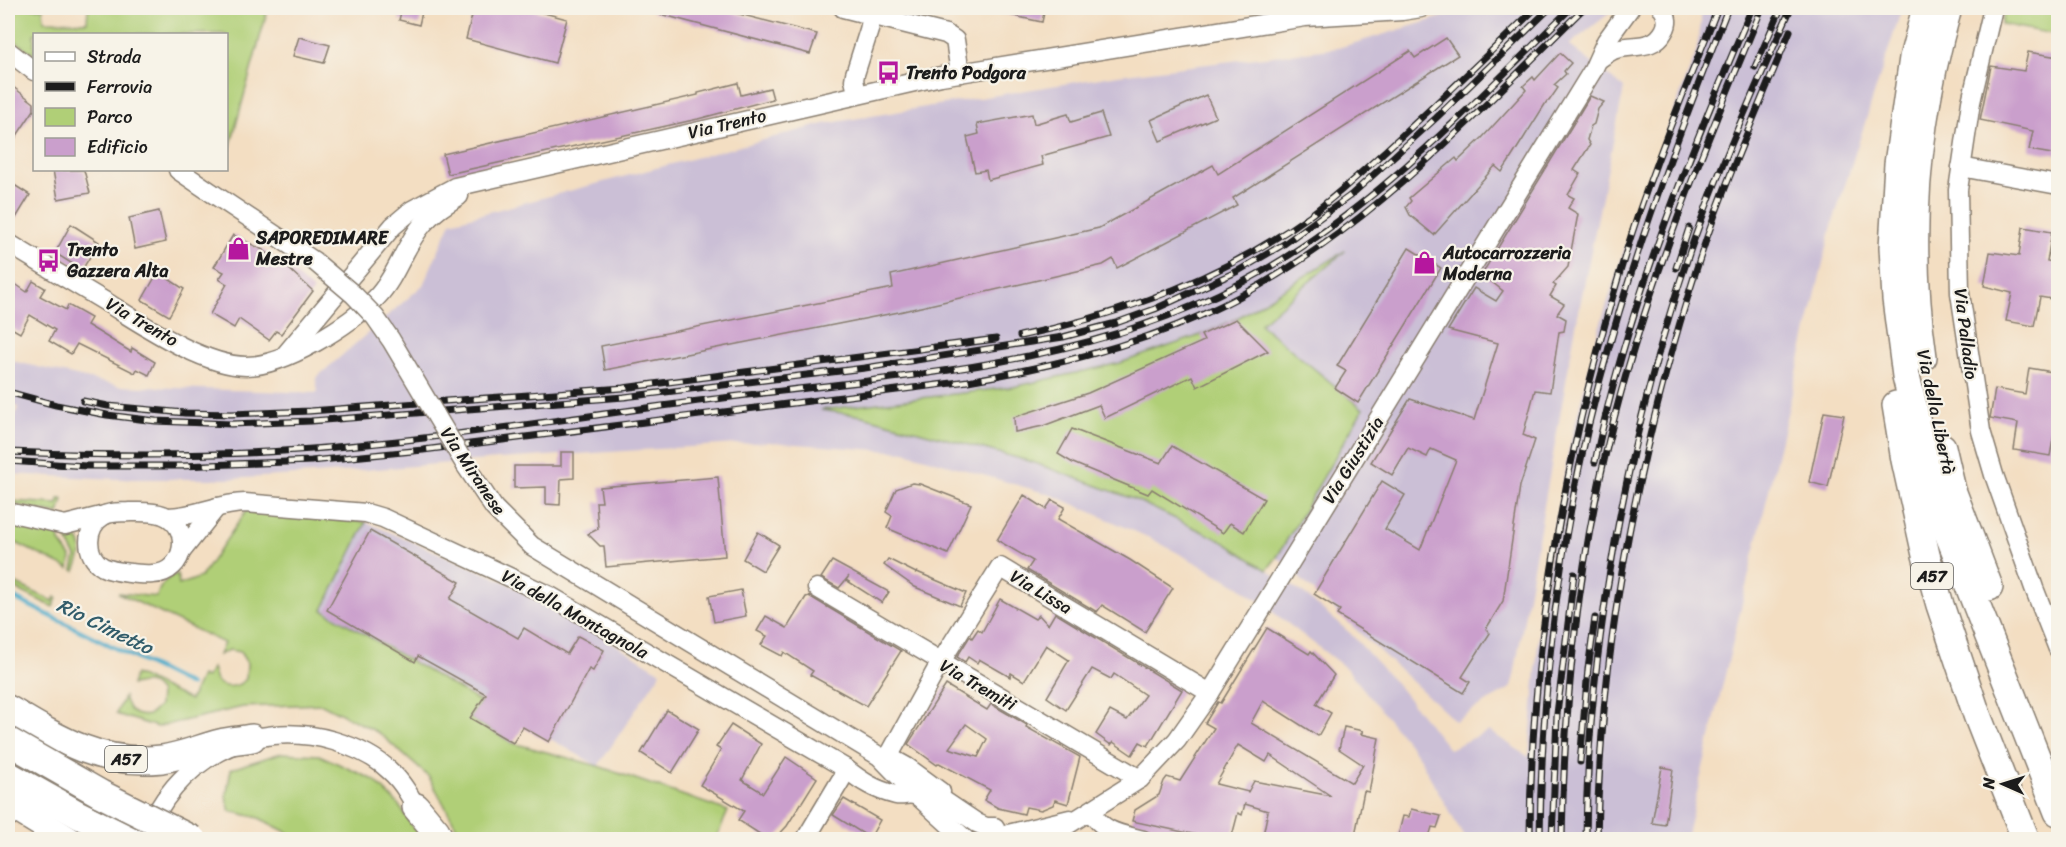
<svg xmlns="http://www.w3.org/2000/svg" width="2066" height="847" font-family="Sriracha,sans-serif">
  <rect width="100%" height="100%" fill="#f7f3e8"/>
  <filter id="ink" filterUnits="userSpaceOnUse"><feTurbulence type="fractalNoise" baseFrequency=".0167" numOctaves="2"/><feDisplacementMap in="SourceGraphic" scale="12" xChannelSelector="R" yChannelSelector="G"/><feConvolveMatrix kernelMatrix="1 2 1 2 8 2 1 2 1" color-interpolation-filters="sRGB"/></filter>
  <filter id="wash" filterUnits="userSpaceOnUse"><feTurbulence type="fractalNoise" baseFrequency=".008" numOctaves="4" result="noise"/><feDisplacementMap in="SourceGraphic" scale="24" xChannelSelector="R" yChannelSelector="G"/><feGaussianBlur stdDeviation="1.35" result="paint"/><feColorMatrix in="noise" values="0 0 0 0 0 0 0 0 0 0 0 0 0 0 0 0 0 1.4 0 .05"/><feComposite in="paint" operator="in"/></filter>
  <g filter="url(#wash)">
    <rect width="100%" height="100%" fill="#f3dec2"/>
    <g fill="#cbbfd6">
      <path d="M1472,8H1616L1569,45L1624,88L1576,325L1512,687L1455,721L1277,557L1363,409L1260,324L1344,252L1236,319L1201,335L1120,363L1014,387L824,410L863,416L899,424L1032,462L1136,500L1222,541L1303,593L1350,633L1398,686L1449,749L1489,731L1529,757L1540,618L1550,552L1568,453L1598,332L1639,203L1696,53L1701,24V8H1902L1832,225L1686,839H1465L1417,754L1347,669L1239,586L1152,539L1055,496L905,452L769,442L498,459L329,473L228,479H120L8,474V439L18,407L8,403V360L119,386L318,393L316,378L423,285L451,222L824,124L1118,75L1338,48Z"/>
      <path d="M366,522L501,580L582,624L661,672L598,766L323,610Z"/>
    </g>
    <g fill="#b0cf77" stroke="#66764a" stroke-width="1.5">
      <path d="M8,8H43L44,21L87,22L88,8H268L227,158L226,34H34V55L8,35Z"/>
      <path d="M2006,8H2058V35L2001,24Z"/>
      <path d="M1345,251L1260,324L1363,409L1277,557L1267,570L1222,541L1136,500L1032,462L863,416L821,410L1013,387L1120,363L1201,335L1236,319Z"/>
      <path d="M8,496L9,501L58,504L59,499H63L59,514L8,503Z"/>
      <path d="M246,511L366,522L323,610L481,702L470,718L513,743L598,766L728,811L716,839H463L429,777L379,733L322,704L243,707L157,727L116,714L124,697C128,709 133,718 149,715L159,706L160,693C151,679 143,683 131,685L135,674L190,700L201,676L206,678L212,668L216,681C225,689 237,688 246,679L247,663L240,652L229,650L219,655L224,643L118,593L157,597C159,586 167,577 177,574L179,585L201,577Z"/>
      <path d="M8,522L59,533L60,542L71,557L69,569L8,539Z"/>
      <path d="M67,535C88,539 82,556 75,571L73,570L76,556L68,543Z"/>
      <path d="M8,580L53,601L55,597L57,598L53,607L8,585Z"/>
      <path d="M281,753L319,755L374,780L398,804L421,839H306L292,835L259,818L230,811L226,797L231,769Z"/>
    </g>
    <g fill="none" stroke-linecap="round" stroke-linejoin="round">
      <path stroke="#4aaac9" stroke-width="4.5" d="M8,595L190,685"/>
    </g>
    <g id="blocks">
      <g fill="#ca9fcc" fill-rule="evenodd">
        <path d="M402,8H423L419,25L399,20Z"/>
        <path d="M474,8H525L567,19L555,63L466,39Z"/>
        <path d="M653,8H716L817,34L810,54L652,12Z"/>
        <path d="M1001,8H1045L1042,22L1000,13Z"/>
        <path d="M299,37L330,45L324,63L293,56Z"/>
        <path d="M1446,38L1458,55L1233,198L1237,205L1117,268L1113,259L1103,265L899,312L605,370L601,346L893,288L891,275L1099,228L1213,165L1218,174L1410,51L1415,58Z"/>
        <path d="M2028,52L2058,57V155L2029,150L2033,131L1980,120L1991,66L2024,71Z"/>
        <path d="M1560,53L1571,63L1564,71L1566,74L1554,85L1558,88L1549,101H1547L1508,163L1502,172L1495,166L1434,235L1410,215L1406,207L1411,201L1409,198L1456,158L1458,161L1482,138L1526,90L1523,86L1533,77L1535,80Z"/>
        <path d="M8,83L34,103V110L8,149Z"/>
        <path d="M738,83L741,95L770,88L773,99L698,119L448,174L443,154L698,95V93Z"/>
        <path d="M1206,95L1216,117L1160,141L1151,120Z"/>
        <path d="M1590,96L1604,102L1598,109L1594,124L1591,126L1587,140L1590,145L1574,170L1580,174L1568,195L1574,198L1568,208L1578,214L1568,267L1553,284L1556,286L1550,296L1564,304L1557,314L1566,319L1564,331L1559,332L1550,392L1535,390L1523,435L1535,440L1520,486L1503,601L1486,629L1490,633L1462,677L1470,682L1463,693L1337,615L1340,610L1314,594L1382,481L1405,495L1385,529L1420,550L1456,460L1431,449L1427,457L1408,448L1392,475L1371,462L1410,399L1474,420L1498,343L1448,330L1474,288L1496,301L1503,291L1482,274Z"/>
        <path d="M1101,113L1109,137L1041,156L1043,165L988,180L986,170L975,172L967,137L979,134L977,124L1032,114L1034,124L1068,114L1071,122Z"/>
        <path d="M53,170H84L90,193L58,199Z"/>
        <path d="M8,181L30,195L8,231Z"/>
        <path d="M159,211L166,242L135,249L129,218Z"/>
        <path d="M71,224L99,242L82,270L55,253Z"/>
        <path d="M2023,227L2052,232L2047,261L2058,263V300L2040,297L2034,326L2006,321L2012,293L1984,286L1990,252L2019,256Z"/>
        <path d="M233,235L263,250L288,268L313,291L281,334L276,331L269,340L239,319L234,328L210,314L227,284L219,279L224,272L214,267Z"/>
        <path d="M1409,248L1441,268L1358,403L1335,388L1346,371L1337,366Z"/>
        <path d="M158,272L184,289L169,316L142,300Z"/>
        <path d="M8,279L27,292L33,281L45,288L40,296L66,310L68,305L91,318L87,325L131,352L132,348L155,362L149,375L137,369L135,373L77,344L71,354L49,341L55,330L30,315L20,333L8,326Z"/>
        <path d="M1236,319L1268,351L1197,387L1192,376L1105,418L1099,405L1043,426L1015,432L1014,417L1088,393L1204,341L1201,335Z"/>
        <path d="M2029,368L2058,373V429H2055L2050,456L2014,450L2018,423L1990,418L1995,389L2025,394Z"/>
        <path d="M1824,412L1844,415L1828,487L1809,482Z"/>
        <path d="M1072,429L1161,463L1172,446L1264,499L1244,532L1230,523L1223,533L1152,489L1148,494L1073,463L1058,454Z"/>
        <path d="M561,452H574V478L561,479L560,505L546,504V487L514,488V466H561Z"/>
        <path d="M718,477L725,556L606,567L604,546H600L588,534L598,529L596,502H602L600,487Z"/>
        <path d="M912,483L920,484L971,504L948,554L887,528L892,516L886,512L896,489Z"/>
        <path d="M1024,495L1046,509L1052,500L1065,507L1058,519L1130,560L1173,588L1145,632L1102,605L1097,612L1027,570L1033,561L997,540Z"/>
        <path d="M370,531L460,582L450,599L518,638L524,628L567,654L578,636L604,650L593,671L589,669L549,742L523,727L513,743L470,718L486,694L418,656L415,662L327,610Z"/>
        <path d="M758,532L779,545L763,571L743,559Z"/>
        <path d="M888,559L916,573L917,572L966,593L960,606L915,587L884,565Z"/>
        <path d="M832,561L889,592L882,603L846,580L849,576L839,588L821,578Z"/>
        <path d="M741,590L746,616L714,622L709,596Z"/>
        <path d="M809,596L901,651L866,706L810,675L813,671L784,652L782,656L761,645L767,636L757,631L766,616L787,628L806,597Z"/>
        <path d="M1000,599L1035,619L1039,615L1048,625L1055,613L1182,690L1148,746L1140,742L1132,755L1113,742L1111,745L1096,734L1110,711L1127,720L1145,695L1114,674L1111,679L1092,669L1066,710L1047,697L1069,660L1046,645L1024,681L1011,673L1010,677L979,659L977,663L968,657L965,662L957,657L970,636L972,638L978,629L982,632Z"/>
        <path d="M1267,628L1309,654L1311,651L1334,675L1316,704L1331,713L1318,736L1263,701L1251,723L1352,783L1363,765L1339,749L1344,727L1363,731L1361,734L1379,738L1369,792L1364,791L1354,840H1262L1268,811L1245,804L1242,815L1238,813L1231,840H1220L1132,821L1135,810L1159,795L1164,781L1167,777L1180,781L1214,728L1205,723L1218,702L1221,703ZM1238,745L1266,762L1270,755L1331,796L1254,781L1248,792L1216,784Z"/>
        <path d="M946,685L987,710L991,704L1027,725L1026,727L1080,757L1068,804L1055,800L1053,805L1041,810L1026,807L1024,814L998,808L984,800L990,790L939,763L937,765L908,744ZM966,724L987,739L978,757L949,748Z"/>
        <path d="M667,710L699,729L672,773L641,753Z"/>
        <path d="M731,725L761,744L742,780L763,793L786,757L817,778L787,826L774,840H769L738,820L744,811L700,785L721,750L716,747Z"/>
        <path d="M1662,767L1673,769L1665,825L1652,823Z"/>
        <path d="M844,799L880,820L870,838L833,815Z"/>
        <path d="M1411,809L1441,816L1437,828L1432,827L1428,840H1409L1398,836L1403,816L1409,817Z"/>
      </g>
    </g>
  </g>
  <g filter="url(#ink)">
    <use href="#blocks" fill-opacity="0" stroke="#887d6f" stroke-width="1.5"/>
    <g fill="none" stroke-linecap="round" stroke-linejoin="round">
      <defs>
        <g id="minor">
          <path d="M843,8L946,34L955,40L960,73"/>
          <path d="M1993,8L1971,102L1958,190L1960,293L1981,431L1994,475L2034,588L2058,649"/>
          <path d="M8,51L34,71"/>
          <path d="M1599,59C1605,55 1610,51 1616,49C1634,44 1654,50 1664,31C1669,23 1667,15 1662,8"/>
          <path d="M857,93L854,80L855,74L869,30L874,8"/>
          <path d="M1961,167L2058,185"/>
          <path d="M178,170L212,193"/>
          <path d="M8,243C40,263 73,282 106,302C142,324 203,366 246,366C285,366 350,325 377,297C397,276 404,246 423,224C433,212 446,204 459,196"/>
          <path d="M285,355L393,226L412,210L455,187L941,76L1305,17L1402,11L1421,8"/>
          <path d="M466,466L494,508L532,546L879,756L919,797L966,840"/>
          <path d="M8,512L65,525L105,515"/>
          <path d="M130,512C141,512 153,511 163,515C193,526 186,573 153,574C142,575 113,572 103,567C84,556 85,527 103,516C111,511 122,513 130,512Z"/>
          <path d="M168,517C195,517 219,503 245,503L366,513L383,518L552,597L845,768C861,781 875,790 896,795C905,797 910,791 919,797"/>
          <path d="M181,552L217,507"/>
          <path d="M817,588L1140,779"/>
          <path d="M886,757L891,752L940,663L1000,567L1210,693"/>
          <path d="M889,757L907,767L941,792"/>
          <path d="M928,790L977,823L986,827H995"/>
          <path d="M1091,811C1103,833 1121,834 1143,840"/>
          <path d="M1008,834L1070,819"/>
          <path d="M144,840C173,760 251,717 334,741C354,747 375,756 390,771C403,782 413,801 421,816"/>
          <path d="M805,840L842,778L845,768"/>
          <path d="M1044,840L1140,779L1177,740L1210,693L1593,70L1606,41L1630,8"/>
        </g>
        <g id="highway">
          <path d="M1926,8L1913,58L1898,164L1893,247L1896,299L1906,376L1936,502L2058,812"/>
          <path d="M1923,357C1906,240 1916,121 1948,8"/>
          <path d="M1896,405L1905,460L1926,555L1940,605L1977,715L2026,840"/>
          <path d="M1942,447L1952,490L1989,587"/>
          <path d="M8,709C58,739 101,766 162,759C182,756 201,748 220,743C231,740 242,740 252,738"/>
          <path d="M8,775L79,815L131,840"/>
          <path d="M8,803L68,840"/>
          <path d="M416,807L436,831L440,840"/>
        </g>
      </defs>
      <use href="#minor" stroke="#887d6f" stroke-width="21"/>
      <use href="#highway" stroke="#887d6f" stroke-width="30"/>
      <use href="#minor" stroke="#fff" stroke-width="18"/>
      <use href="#highway" stroke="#fff" stroke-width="27"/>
      <defs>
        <g id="rail">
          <path d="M1755,67L1781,8"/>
          <path d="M1676,268L1689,228"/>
          <path d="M1020,336C1124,314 1225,277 1312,214C1337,195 1361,173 1384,152C1436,105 1486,56 1536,8"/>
          <path d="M8,392L56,405L107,415L156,421L231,424L311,421L624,397L865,368L1063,337L1116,323L1155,309L1238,271L1284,244L1351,195L1436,118L1550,8"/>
          <path d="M83,401L108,406L185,413L231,414L310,411L623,388L996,339"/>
          <path d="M8,452C109,456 211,457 312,449C444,439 575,417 707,400C888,376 1076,370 1241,283C1368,217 1469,107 1571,8"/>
          <path d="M8,461L86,466H182L311,461L423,450L968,381C1049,367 1128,348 1204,314C1355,246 1468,121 1584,8"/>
          <path d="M1595,462C1628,304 1689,155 1752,8"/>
          <path d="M1580,762L1588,669L1595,618"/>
          <path d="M1530,840C1530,633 1570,428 1632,233C1657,156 1688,82 1718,8"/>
          <path d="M1540,840C1541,669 1565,496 1613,333C1645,222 1686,115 1728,8"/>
          <path d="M1552,840L1557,714L1574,574"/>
          <path d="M1562,840C1564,705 1577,570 1609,439C1645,290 1703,149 1762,8"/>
          <path d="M1586,840C1587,646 1628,434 1690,251C1719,168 1755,88 1791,8"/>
          <path d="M1597,840C1600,642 1639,446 1700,258C1725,181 1759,106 1790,31"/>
        </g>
      </defs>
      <use href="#rail" stroke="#1c1c1c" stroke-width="7"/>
      <use href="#rail" stroke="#f7f3e8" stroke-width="4.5" stroke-dasharray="14" stroke-linecap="butt"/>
      <defs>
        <path id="minor-bridge" d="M212,193L314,261L354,295L375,317L391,340L466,466"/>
        <path id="highway-bridge" d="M8,741L101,794L193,840"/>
      </defs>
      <use href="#minor-bridge" stroke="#887d6f" stroke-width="21" stroke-linecap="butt"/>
      <use href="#highway-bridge" stroke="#887d6f" stroke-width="30" stroke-linecap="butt"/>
      <use href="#minor-bridge" stroke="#fff" stroke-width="18"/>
      <use href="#highway-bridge" stroke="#fff" stroke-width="27"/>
    </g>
  </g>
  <defs>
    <symbol id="bus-bare" viewBox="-9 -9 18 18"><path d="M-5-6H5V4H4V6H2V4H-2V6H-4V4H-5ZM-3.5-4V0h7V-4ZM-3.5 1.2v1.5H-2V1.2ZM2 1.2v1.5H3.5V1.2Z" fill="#b5179e" stroke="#f7f3e8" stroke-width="2.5" paint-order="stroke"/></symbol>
    <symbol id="shop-bare" viewBox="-9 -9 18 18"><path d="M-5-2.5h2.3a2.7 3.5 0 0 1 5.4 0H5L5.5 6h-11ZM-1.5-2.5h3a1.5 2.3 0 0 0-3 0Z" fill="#b5179e" stroke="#f7f3e8" stroke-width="2.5" paint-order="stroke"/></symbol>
  </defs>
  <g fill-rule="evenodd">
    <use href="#bus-bare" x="872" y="56" width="33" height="33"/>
    <use href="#shop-bare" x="222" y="232" width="33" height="33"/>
    <use href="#bus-bare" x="32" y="244" width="33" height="33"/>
    <use href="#shop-bare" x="1408" y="246" width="33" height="33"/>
  </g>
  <g text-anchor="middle" stroke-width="4.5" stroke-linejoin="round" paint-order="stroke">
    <g fill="#f7f3e8" stroke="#5e5c59" stroke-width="1.5">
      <rect x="1911" y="563" width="42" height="26" rx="4.5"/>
      <rect x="105" y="746" width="42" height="26" rx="4.5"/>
    </g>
    <g font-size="16" font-weight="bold" fill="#1c1c1c">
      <text x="1932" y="582">A57</text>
      <text x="126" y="765">A57</text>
    </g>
    <g font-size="18" font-weight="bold" fill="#1c1c1c" stroke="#f7f3e8" text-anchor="start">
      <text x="906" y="79">Trento Podgora</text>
      <text x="256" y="244">SAPOREDIMARE<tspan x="256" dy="21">Mestre</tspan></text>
      <text x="67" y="256">Trento<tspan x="67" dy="21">Gazzera Alta</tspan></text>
      <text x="1443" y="259">Autocarrozzeria<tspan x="1443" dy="21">Moderna</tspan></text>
    </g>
    <g font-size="18" fill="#1c1c1c" stroke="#f7f3e8">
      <text transform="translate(727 124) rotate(-13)" y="6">Via Trento</text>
      <text transform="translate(142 322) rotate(30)" y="6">Via Trento</text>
      <text transform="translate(1966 334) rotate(83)" y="6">Via Palladio</text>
      <text transform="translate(1936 412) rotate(78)" y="6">Via della Libertà</text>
      <text transform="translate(1353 460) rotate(-58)" y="6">Via Giustizia</text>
      <text transform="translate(473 471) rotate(56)" y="6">Via Miranese</text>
      <text transform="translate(1041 592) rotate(31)" y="6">Via Lissa</text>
      <text transform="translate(575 614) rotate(29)" y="6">Via della Montagnola</text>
      <text transform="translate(978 685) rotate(30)" y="6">Via Tremiti</text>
    </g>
    <g font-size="20" font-style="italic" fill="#315c6a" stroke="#f7f3e8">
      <text transform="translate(105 626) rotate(26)" y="7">Rio Cimetto</text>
    </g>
  </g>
  <rect width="2066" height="847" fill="none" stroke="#f7f3e8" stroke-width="30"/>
  <rect x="33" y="33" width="195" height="138" fill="#f7f3e8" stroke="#9f9d96" stroke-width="1.5"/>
  <rect x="45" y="52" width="30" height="9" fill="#ffffff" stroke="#9f9d96" stroke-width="1.5"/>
  <text x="87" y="63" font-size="18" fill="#1c1c1c">Strada</text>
  <rect x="45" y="82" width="30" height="9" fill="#1c1c1c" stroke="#9f9d96" stroke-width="1.5"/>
  <text x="87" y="93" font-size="18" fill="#1c1c1c">Ferrovia</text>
  <rect x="45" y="108" width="30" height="18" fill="#b0cf77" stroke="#9f9d96" stroke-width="1.5"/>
  <text x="87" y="123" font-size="18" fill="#1c1c1c">Parco</text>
  <rect x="45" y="138" width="30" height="18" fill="#ca9fcc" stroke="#9f9d96" stroke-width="1.5"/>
  <text x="87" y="153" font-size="18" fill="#1c1c1c">Edificio</text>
  <g transform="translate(2003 784) rotate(273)" stroke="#f7f3e8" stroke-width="4.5" paint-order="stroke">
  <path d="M0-4.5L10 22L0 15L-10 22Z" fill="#1c1c1c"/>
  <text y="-9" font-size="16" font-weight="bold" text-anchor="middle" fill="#1c1c1c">N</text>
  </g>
</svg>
